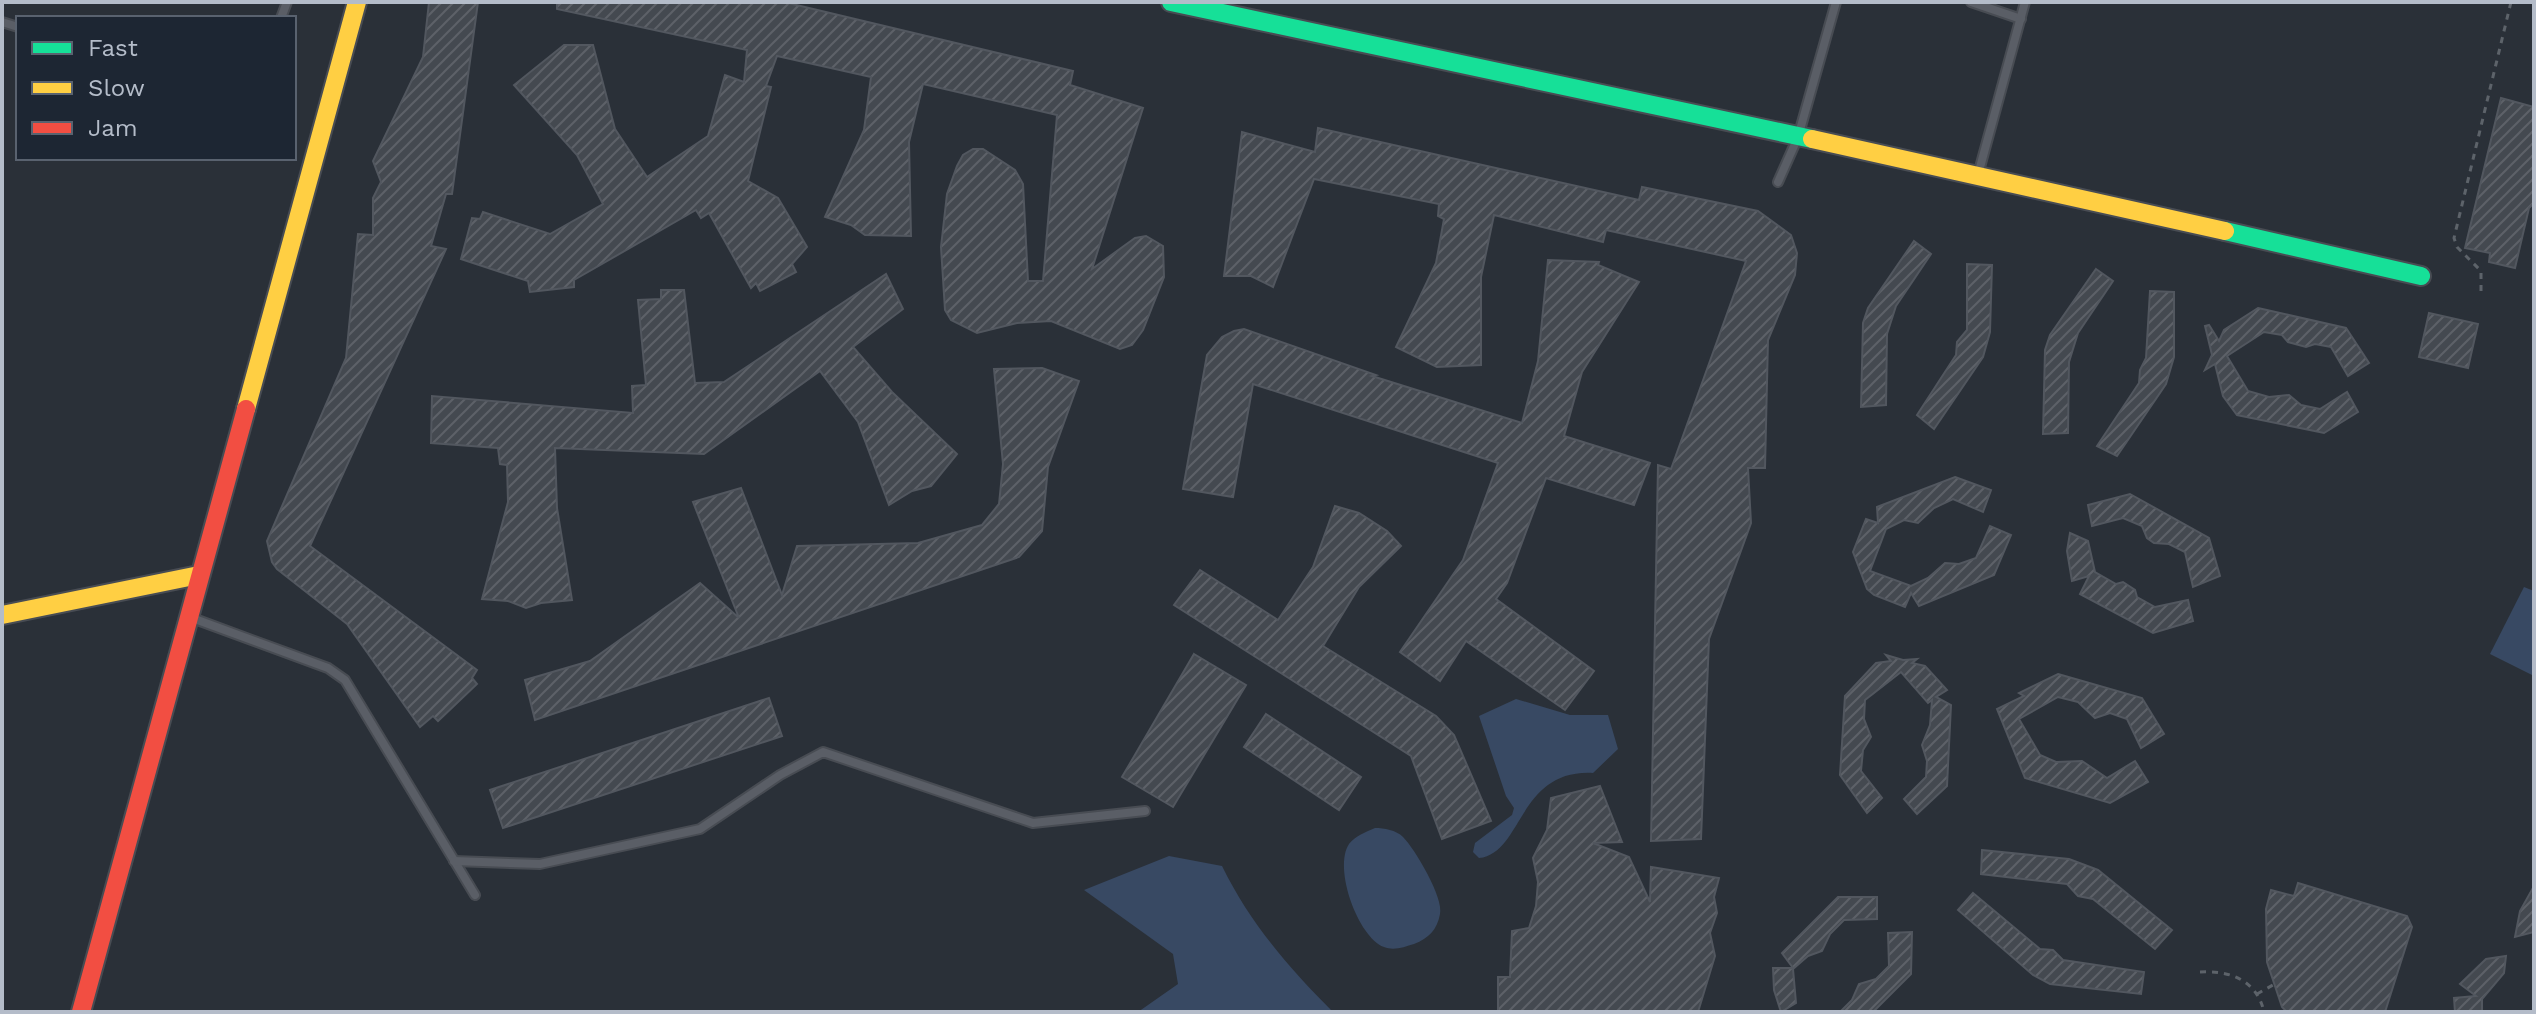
<svg xmlns="http://www.w3.org/2000/svg" width="2536" height="1014" font-family="'Work Sans',sans-serif">
  <defs>
    <pattern id="building-hatch" width="6" height="6" patternUnits="userSpaceOnUse" patternTransform="scale(2)"><rect width="6" height="6" fill="#444950"/><path d="M-1 1l2-2M0 6l6-6M5 7l2-2" fill="none" stroke="#5d6168"/></pattern>
  </defs>
  <rect width="100%" height="100%" fill="#2a3038"/>
  <g fill="#384963">
    <path d="M2524,587L2534,591V676L2490,654Z"/>
    <path d="M1516,699L1570,715H1608L1618,749L1593,773C1518,769 1523,853 1479,858L1473,852L1475,843L1512,815L1514,808L1506,796L1479,716Z"/>
    <path d="M1375,828C1384,828 1396,830 1403,837C1415,849 1444,898 1440,914C1437,930 1429,938 1414,944C1404,947 1394,951 1384,947C1358,937 1333,868 1349,844C1355,836 1366,832 1375,828Z"/>
    <path d="M1169,856L1222,866C1250,923 1288,967 1333,1012H1138L1178,984L1173,954L1084,890Z"/>
  </g>
  <g fill="url(#building-hatch)" stroke="#52575f" stroke-width="2">
    <path d="M429,2H478L452,194H446L431,246L446,249L310,546L477,670L472,678L477,684L438,721L433,716L420,727L347,624L277,569L272,562L267,541L346,358L358,234L373,235V198L381,182L373,161L423,57Z"/>
    <path d="M557,2H784L1073,71L1070,85L1143,108L1092,269L1135,238L1146,236L1163,246L1164,277L1143,330L1132,345L1120,349L1051,321L1017,323L977,333L951,320L945,310L941,247L947,194L957,166L963,155L973,149H983L1015,170L1023,184L1028,281H1043L1057,115L923,84L909,142L911,236L865,235L851,225L825,217L864,130L871,77L777,56L766,86L771,87L748,181L778,198L807,247L792,264L796,272L760,291L756,283L751,288L709,213L701,218L696,210L574,280V287L530,292L528,281L461,259L472,218L480,219L483,212L550,234L603,204L577,155L514,85L564,45H593L615,129L647,177L708,136L725,75L744,82L747,50L557,9Z"/>
    <path d="M2501,98L2534,107V203L2529,208L2515,268L2489,262L2490,253L2465,248Z"/>
    <path d="M1318,128L1639,200L1642,187L1758,211L1791,235L1797,253L1795,275L1768,340L1765,468H1748L1751,523L1709,639L1701,839L1651,841L1658,465L1671,469L1746,261L1606,230L1603,242L1494,215L1481,277V365L1437,367L1396,347L1436,263L1444,219L1438,216L1439,204L1314,179L1273,287L1251,276H1224L1242,132L1315,152Z"/>
    <path d="M1914,241L1931,254L1896,306L1887,334L1886,405L1861,407L1863,323L1868,308Z"/>
    <path d="M1548,260L1599,262L1598,265L1639,282L1582,372L1564,436L1650,463L1634,505L1546,478L1507,583L1496,599L1594,671L1565,710L1466,641L1440,681L1400,652L1463,560L1498,463L1253,384L1233,497L1183,489L1207,355L1222,337L1234,331L1244,329L1376,375L1372,376L1522,423L1538,361Z"/>
    <path d="M1967,264L1992,265L1990,332L1983,357L1934,429L1917,415L1956,355L1957,342L1967,330Z"/>
    <path d="M2096,269L2113,281L2078,333L2069,362L2068,433L2043,434L2045,350L2050,335Z"/>
    <path d="M886,274L903,309L853,347L892,392L957,454L931,486L912,491L889,505L858,422L820,371L704,454L555,448L557,508L572,600L541,603L526,608L508,601L482,599L508,502L507,465L500,464L498,448L431,443L432,396L633,413L632,386L646,385L638,300L661,299V290H684L695,383L724,382Z"/>
    <path d="M2150,291L2174,292V357L2166,384L2117,456L2097,446L2139,383L2140,370L2146,358Z"/>
    <path d="M2258,308L2346,328L2369,363L2348,376L2331,347L2315,344L2306,347L2288,342L2282,335L2264,332L2227,356L2248,391L2269,397L2289,395L2301,405L2320,409L2347,392L2358,412L2324,433L2237,415L2223,396L2215,364L2205,370L2212,355L2205,326L2209,325L2219,341L2224,330Z"/>
    <path d="M2429,313L2478,324L2468,368L2419,357Z"/>
    <path d="M1042,368L1079,381L1048,467L1042,531L1019,557L535,720L525,680L590,661L700,583L739,618L693,502L741,488L782,595L797,546L918,543L982,525L999,504L1003,464L994,369Z"/>
    <path d="M1955,477L1991,490L1983,512L1953,499L1934,508L1918,523L1904,520L1886,529L1870,571L1911,586L1928,578L1945,563L1959,564L1976,558L1990,526L2011,535L1994,575L1919,606L1911,593L1905,607L1874,595L1867,589L1853,552L1866,519L1878,523L1877,507Z"/>
    <path d="M2130,494L2209,538L2220,576L2193,587L2185,552L2169,544L2154,543L2147,538L2142,526L2123,518L2092,526L2088,505Z"/>
    <path d="M1335,506L1359,513L1387,531L1401,546L1359,587L1323,646L1436,716L1454,735L1491,821L1442,839L1411,756L1174,605L1200,570L1278,620L1313,567Z"/>
    <path d="M2070,533L2088,541L2095,572L2116,584L2123,582L2135,590L2137,597L2155,607L2188,600L2193,621L2153,633L2080,594L2089,576L2072,581L2067,551Z"/>
    <path d="M1194,654L1246,685L1173,807L1122,777Z"/>
    <path d="M1886,655L1903,660L1917,659L1912,663L1925,666L1947,690L1936,697L1951,705L1947,786L1917,814L1904,799L1926,777L1927,761L1922,745L1930,725L1932,700L1928,703L1901,672L1865,700L1864,719L1871,737L1863,750L1861,771L1882,798L1867,813L1840,775L1845,696L1876,663L1891,661Z"/>
    <path d="M2058,674L2142,698L2164,734L2141,748L2127,719L2110,713L2095,718L2078,702L2058,697L2019,719L2040,755L2056,762L2082,761L2107,778L2135,761L2148,782L2110,803L2025,778L1997,709L2024,696L2019,693Z"/>
    <path d="M769,698L782,736L503,828L490,790Z"/>
    <path d="M1266,714L1361,777L1339,810L1244,747Z"/>
    <path d="M1600,786L1622,842L1593,843L1629,857L1650,902L1651,867L1719,878L1714,897L1717,913L1710,933L1715,956L1698,1012H1498V977H1510L1512,931L1529,928L1536,906L1538,882L1533,858L1547,830L1551,798Z"/>
    <path d="M1982,850L2069,859L2098,870L2172,930L2155,949L2093,899L2078,896L2067,884L1981,874Z"/>
    <path d="M2298,883L2407,916L2412,927L2385,1012H2287L2282,1007L2267,962L2266,909L2271,890L2294,896Z"/>
    <path d="M2534,886V932L2515,937L2520,911Z"/>
    <path d="M1973,893L2040,949L2053,950L2063,960L2144,972L2141,994L2050,984L2033,975L1958,910Z"/>
    <path d="M1838,897H1877V919L1844,920L1830,934L1822,951L1808,956L1793,969L1796,1003L1781,1012L1774,990L1773,968H1793L1782,953Z"/>
    <path d="M1912,932L1911,974L1873,1012H1840L1852,1000L1859,984L1876,979L1889,966L1888,933Z"/>
    <path d="M2506,956L2504,973L2482,999V1012H2455L2454,998L2476,996L2460,984L2486,959Z"/>
  </g>
  <g fill="none" stroke-linecap="round" stroke-linejoin="round">
    <defs>
      <g id="lane">
        <path d="M1971,2L2021,19"/>
        <path d="M281,18L287,2"/>
        <path d="M2,22L18,27"/>
        <path d="M1979,171L2025,2"/>
        <path d="M1778,182L1798,137L1836,2"/>
        <path d="M192,618L328,668L345,680L475,895"/>
        <path d="M454,861L540,864L700,829L780,775L823,752L1033,823L1145,811"/>
      </g>
      <g id="fast">
        <path d="M1171,2L1812,139"/>
        <path d="M2225,231L2421,276"/>
      </g>
      <g id="slow">
        <path d="M1812,139L2225,231"/>
        <path d="M246,409L357,2"/>
        <path d="M2,615L199,575"/>
      </g>
      <path id="jam" d="M81,1012L246,409"/>
    </defs>
    <use href="#lane" stroke="#484c53" stroke-width="12"/>
    <use href="#fast" stroke="#484c53" stroke-width="22"/>
    <use href="#slow" stroke="#484c53" stroke-width="22"/>
    <use href="#jam" stroke="#484c53" stroke-width="22"/>
    <g stroke="#5d636a" stroke-width="3" stroke-dasharray="6 6" stroke-linecap="butt">
      <path d="M2481,291V271L2457,247L2454,238L2511,2"/>
      <path d="M2200,972C2229,970 2257,980 2264,1012"/>
      <path d="M2257,994L2273,985"/>
    </g>
    <use href="#lane" stroke="#5a5e66" stroke-width="8"/>
    <use href="#fast" stroke="#16e098" stroke-width="18"/>
    <use href="#slow" stroke="#ffcf43" stroke-width="18"/>
    <use href="#jam" stroke="#f24e42" stroke-width="18"/>
  </g>
  <rect width="2536" height="1014" fill="none" stroke="#b4bcc9" stroke-width="8"/>
  <rect x="16" y="16" width="280" height="144" fill="#1d2633" stroke="#59626f" stroke-width="2"/>
  <rect x="32" y="42" width="40" height="12" fill="#16e098" stroke="#59626f" stroke-width="2"/>
  <text x="88" y="56" font-size="24" fill="#b4bcc9">Fast</text>
  <rect x="32" y="82" width="40" height="12" fill="#ffcf43" stroke="#59626f" stroke-width="2"/>
  <text x="88" y="96" font-size="24" fill="#b4bcc9">Slow</text>
  <rect x="32" y="122" width="40" height="12" fill="#f24e42" stroke="#59626f" stroke-width="2"/>
  <text x="88" y="136" font-size="24" fill="#b4bcc9">Jam</text>
</svg>
